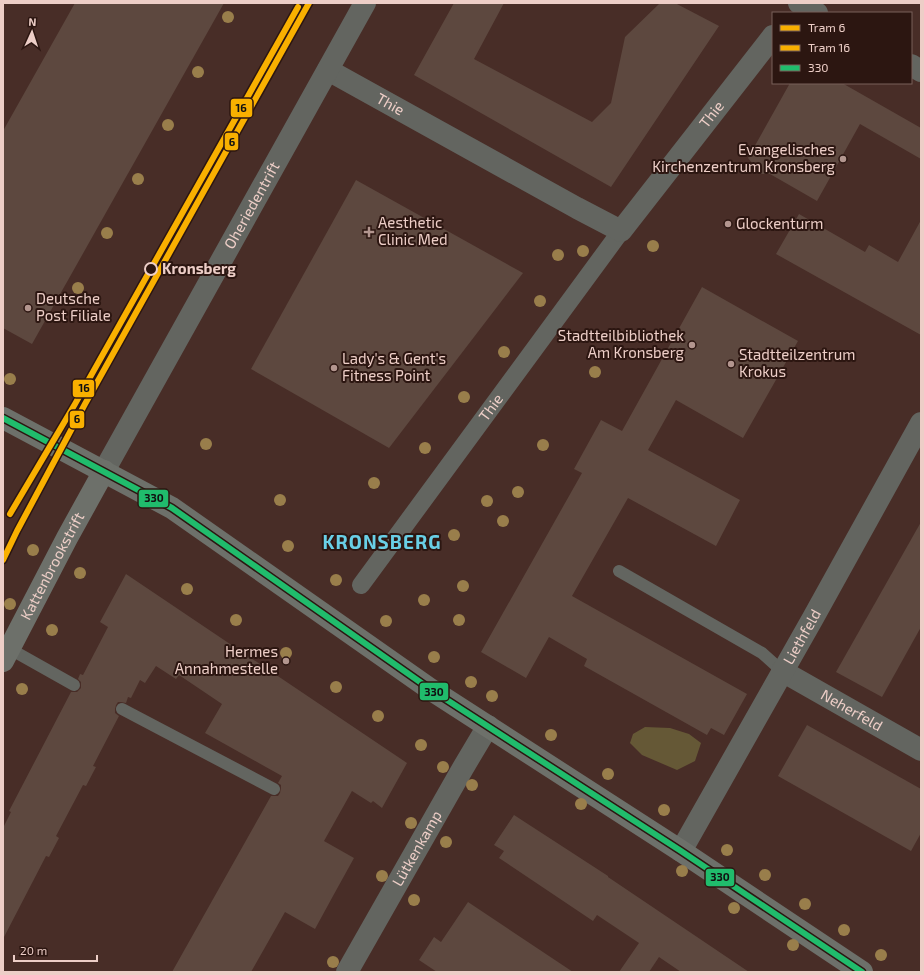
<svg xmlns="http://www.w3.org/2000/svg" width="924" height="975" font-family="'Exo 2',sans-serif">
  <rect width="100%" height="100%" fill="#482d27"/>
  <path fill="#655836" d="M645,727L670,728L689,734L701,743L695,761L677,770L642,755L630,743L633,734Z"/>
  <g fill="#5d483f">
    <path d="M75,3H224L32,344L3,328V131Z"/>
    <path d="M454,3H504L474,59L592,122L611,103L625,37L660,3H675L719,26L611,187L414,75Z"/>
    <path d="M790,83H842L921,128V159L860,124L817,201L770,174H761L748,158Z"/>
    <path d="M356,180L523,273L389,448L251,369Z"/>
    <path d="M799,214L865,252L869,245L898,262L921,220V335L776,254Z"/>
    <path d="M702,287L798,341L743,438L676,400L648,450L740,500L716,546L628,498L572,596L747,694L724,735L711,728L707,735L584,666L587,659L549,637L526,678L481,652L582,473L574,469L601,420L622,431Z"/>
    <path d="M921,522V627L882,697L836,672Z"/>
    <path d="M126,574L407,763L382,808L373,801L371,803L352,791L324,841L354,858L333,896L315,929L285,912L251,972H172L271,796H278L280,793L281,788V785L278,783L282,776L205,733L222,704L179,675L176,679L156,666L145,683L140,680L131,698L128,697L126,703L121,702H118L116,705L115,709V713L119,716L93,766L96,767L86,786L83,785L56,836L59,838L49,857L46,856L3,939V828L11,812L9,811L71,692H77L81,688V682L78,679L80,674L83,675L108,627L100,622Z"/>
    <path d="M807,725L921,789V833L911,851L778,776Z"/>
    <path d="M514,815L608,876V877L749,972H681L659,957L649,972H619L639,943L597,915L593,921L499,858L504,851L494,845Z"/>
    <path d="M468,902L573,972H437L419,960L434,937L441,942Z"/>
  </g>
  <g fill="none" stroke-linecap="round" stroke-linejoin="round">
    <g stroke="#636560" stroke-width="12">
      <path d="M619,571L762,653L782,671"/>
      <path d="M10,649L74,685"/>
      <path d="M122,709L274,789"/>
    </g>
    <path stroke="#636560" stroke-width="18" id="s1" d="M361,585L621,231"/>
    <g stroke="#636560" stroke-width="22">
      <path d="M799,3L817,13"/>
      <path d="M911,65L921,71"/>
      <path id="s2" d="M328,70L577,208L621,231L773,36"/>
      <path id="s3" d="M104,471L365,3"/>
      <path id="s4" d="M782,671L921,750"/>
      <path id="s5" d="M681,851L813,618L921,423"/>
      <path id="s6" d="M347,972L463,768L488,726"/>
    </g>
    <g stroke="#6d706a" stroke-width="22">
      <path d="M3,418L172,508L430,689L681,851L862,972"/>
      <path id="s7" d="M3,661L67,538L104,471"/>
    </g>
    <defs>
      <path id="bus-1" d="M3,418L172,508L430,689L681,851L862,972"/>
    </defs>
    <use href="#bus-1" stroke="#2c1611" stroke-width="9"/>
    <use href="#bus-1" stroke="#20bc6c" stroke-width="6"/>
    <defs>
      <path id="tram-1" d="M3,560L17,531L85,404L309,3"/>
      <path id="tram-2" d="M10,514L75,404L298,7"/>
    </defs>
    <use href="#tram-1" stroke="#2c1611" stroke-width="9"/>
    <use href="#tram-2" stroke="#2c1611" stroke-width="9"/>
    <use href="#tram-1" stroke="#f9b000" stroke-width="6"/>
    <use href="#tram-2" stroke="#f9b000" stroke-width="6"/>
  </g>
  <g fill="#997e4b">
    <circle cx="228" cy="17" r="6"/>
    <circle cx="198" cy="72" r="6"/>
    <circle cx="168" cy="125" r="6"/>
    <circle cx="138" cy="179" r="6"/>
    <circle cx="107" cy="233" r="6"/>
    <circle cx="653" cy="246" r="6"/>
    <circle cx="583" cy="251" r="6"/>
    <circle cx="558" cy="255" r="6"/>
    <circle cx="78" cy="288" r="6"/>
    <circle cx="540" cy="301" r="6"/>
    <circle cx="504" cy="352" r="6"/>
    <circle cx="595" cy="372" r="6"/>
    <circle cx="10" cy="379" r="6"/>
    <circle cx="464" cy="397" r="6"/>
    <circle cx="206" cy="444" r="6"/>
    <circle cx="543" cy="445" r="6"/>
    <circle cx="425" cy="448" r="6"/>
    <circle cx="374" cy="483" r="6"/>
    <circle cx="518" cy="492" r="6"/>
    <circle cx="280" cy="500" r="6"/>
    <circle cx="487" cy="501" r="6"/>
    <circle cx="503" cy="521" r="6"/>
    <circle cx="454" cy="535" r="6"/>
    <circle cx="288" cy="546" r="6"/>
    <circle cx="33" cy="550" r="6"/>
    <circle cx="80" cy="573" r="6"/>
    <circle cx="336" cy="580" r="6"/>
    <circle cx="463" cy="586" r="6"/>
    <circle cx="187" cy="589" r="6"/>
    <circle cx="424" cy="600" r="6"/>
    <circle cx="10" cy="604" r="6"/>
    <circle cx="236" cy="620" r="6"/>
    <circle cx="459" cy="620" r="6"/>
    <circle cx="386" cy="621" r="6"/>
    <circle cx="52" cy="630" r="6"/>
    <circle cx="286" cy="653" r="6"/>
    <circle cx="434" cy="657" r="6"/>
    <circle cx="471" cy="682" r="6"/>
    <circle cx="336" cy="687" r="6"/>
    <circle cx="22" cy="689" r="6"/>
    <circle cx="492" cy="696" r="6"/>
    <circle cx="378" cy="716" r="6"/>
    <circle cx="551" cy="735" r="6"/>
    <circle cx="421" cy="745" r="6"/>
    <circle cx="443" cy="767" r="6"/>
    <circle cx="608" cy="774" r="6"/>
    <circle cx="472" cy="785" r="6"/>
    <circle cx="581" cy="804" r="6"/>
    <circle cx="664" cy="810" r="6"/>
    <circle cx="411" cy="823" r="6"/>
    <circle cx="446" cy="842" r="6"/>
    <circle cx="727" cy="850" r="6"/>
    <circle cx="682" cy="871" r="6"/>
    <circle cx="765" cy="875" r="6"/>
    <circle cx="382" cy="876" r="6"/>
    <circle cx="414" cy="900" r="6"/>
    <circle cx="805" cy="904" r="6"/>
    <circle cx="734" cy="908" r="6"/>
    <circle cx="844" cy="930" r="6"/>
    <circle cx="793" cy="945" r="6"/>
    <circle cx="881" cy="955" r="6"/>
    <circle cx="333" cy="962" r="6"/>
  </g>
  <g fill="#b3968f" stroke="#2c1611" stroke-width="1.5">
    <circle cx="843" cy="159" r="4"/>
    <circle cx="728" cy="224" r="4"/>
    <path d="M367 226h4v4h4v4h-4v4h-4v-4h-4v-4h4z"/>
    <circle cx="28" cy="308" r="4"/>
    <circle cx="692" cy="345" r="4"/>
    <circle cx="731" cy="364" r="4"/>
    <circle cx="334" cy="368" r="4"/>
    <circle cx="286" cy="661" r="4"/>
  </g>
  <circle fill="#2c1611" stroke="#edcec7" stroke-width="2" cx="151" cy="269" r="6"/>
  <g text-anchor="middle" stroke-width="4" stroke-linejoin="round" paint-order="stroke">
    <g font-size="15" fill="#edcec7" stroke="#2c1611">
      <text dy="5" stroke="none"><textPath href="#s2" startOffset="71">Thie</textPath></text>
      <text dy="5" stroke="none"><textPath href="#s2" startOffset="482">Thie</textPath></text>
      <text dy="5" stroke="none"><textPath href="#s3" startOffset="304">Oheriedentrift</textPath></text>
      <text dy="5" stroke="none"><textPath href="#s1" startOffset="220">Thie</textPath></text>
      <text dy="5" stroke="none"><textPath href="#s7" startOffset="107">Kattenbrookstrift</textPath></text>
      <text dy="5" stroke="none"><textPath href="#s5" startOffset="246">Liethfeld</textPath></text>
      <text dy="5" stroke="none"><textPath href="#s4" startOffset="80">Neherfeld</textPath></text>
      <text dy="5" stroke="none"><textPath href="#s6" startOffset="142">Lütkenkamp</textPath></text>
    </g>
    <g font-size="15" fill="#edcec7" stroke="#2c1611" text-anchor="start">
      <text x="835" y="155" text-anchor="end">Evangelisches<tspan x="835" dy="17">Kirchenzentrum Kronsberg</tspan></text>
      <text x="378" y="228">Aesthetic<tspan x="378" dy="17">Clinic Med</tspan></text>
      <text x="736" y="229">Glockenturm</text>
      <text x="36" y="304">Deutsche<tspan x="36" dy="17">Post Filiale</tspan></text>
      <text x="684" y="341" text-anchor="end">Stadtteilbibliothek<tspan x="684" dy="17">Am Kronsberg</tspan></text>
      <text x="739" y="360">Stadtteilzentrum<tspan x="739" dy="17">Krokus</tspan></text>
      <text x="342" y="364">Lady's &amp; Gent's<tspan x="342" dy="17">Fitness Point</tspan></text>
      <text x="278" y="657" text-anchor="end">Hermes<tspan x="278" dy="17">Annahmestelle</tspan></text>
    </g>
    <g font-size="15" font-weight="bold" fill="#edcec7" stroke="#2c1611" text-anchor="start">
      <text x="162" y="274">Kronsberg</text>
    </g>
    <g font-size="19" font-weight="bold" letter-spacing="1" fill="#69cfe6" stroke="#2c1611">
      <text x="382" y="549">KRONSBERG</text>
    </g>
  </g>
  <g stroke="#2c1611" stroke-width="1.5">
    <rect x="230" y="98" width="23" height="20" rx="4" fill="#f9b000"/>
    <rect x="224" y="132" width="15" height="19" rx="4" fill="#f9b000"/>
    <rect x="72" y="379" width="23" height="19" rx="4" fill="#f9b000"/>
    <rect x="69" y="410" width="16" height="19" rx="4" fill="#f9b000"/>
    <rect x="138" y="489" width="31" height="19" rx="4" fill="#20bc6c"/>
    <rect x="419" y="682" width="30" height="19" rx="4" fill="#20bc6c"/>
    <rect x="705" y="868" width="30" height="19" rx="4" fill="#20bc6c"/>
  </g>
  <g font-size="11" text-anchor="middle" font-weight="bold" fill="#111">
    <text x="241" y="112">16</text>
    <text x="232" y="146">6</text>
    <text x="84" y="392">16</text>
    <text x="77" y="423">6</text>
    <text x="154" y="502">330</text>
    <text x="434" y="696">330</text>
    <text x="720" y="881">330</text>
  </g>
  <rect width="924" height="975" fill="none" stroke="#edcec7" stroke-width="8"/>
  <rect x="772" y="12" width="140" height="72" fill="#2c1611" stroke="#79605a"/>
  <rect x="780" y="25" width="20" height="6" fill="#f9b000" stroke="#79605a"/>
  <text x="808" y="32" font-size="12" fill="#edcec7">Tram 6</text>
  <rect x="780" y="45" width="20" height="6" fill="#f9b000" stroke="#79605a"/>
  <text x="808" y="52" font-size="12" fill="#edcec7">Tram 16</text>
  <rect x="780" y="65" width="20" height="6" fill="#20bc6c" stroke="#79605a"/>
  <text x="808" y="72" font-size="12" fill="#edcec7">330</text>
  <g transform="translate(32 32) rotate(3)" stroke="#2c1611" stroke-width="3" paint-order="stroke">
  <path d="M0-3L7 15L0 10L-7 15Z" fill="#edcec7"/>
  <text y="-6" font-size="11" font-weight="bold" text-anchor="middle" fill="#edcec7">N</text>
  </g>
  <path d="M14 955v6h83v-6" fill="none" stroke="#edcec7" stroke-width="2"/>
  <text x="20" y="955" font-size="12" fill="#edcec7" stroke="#2c1611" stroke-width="3" paint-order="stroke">20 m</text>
</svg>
